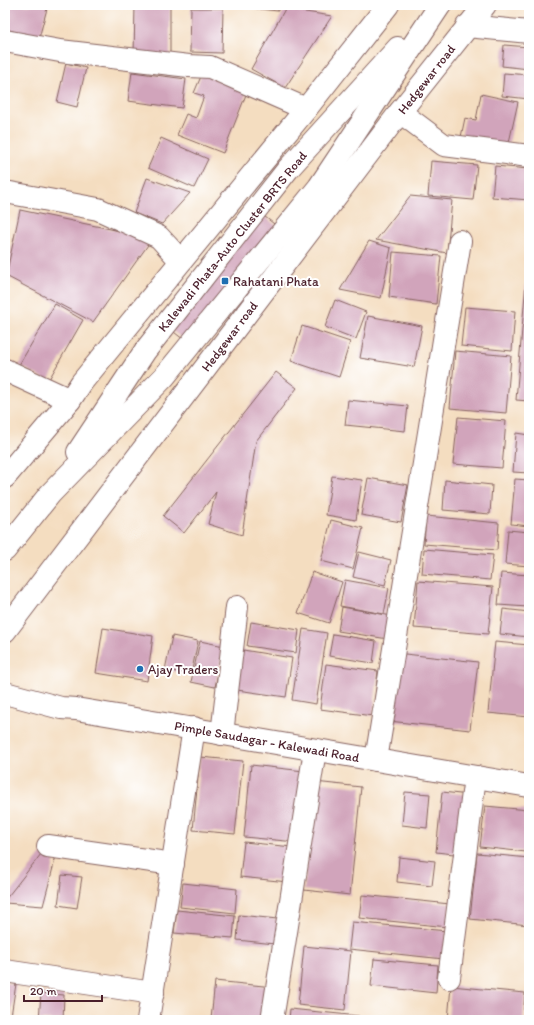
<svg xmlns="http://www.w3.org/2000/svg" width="534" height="1025" font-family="Itim,sans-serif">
  <rect width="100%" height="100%" fill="#fff"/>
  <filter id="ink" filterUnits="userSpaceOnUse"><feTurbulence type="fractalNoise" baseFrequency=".025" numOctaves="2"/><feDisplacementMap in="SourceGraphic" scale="8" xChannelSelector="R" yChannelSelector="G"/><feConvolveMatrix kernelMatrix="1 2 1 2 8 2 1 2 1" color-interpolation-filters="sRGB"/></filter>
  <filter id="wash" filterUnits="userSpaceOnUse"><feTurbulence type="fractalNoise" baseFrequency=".012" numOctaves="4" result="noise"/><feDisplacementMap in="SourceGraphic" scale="16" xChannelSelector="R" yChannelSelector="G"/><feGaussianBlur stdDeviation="0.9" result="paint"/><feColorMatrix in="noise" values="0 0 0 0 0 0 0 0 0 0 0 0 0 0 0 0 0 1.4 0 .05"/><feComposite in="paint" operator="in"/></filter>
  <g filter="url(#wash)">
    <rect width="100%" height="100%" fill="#f4ddc0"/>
    <g id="blocks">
      <g fill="#d1a4bb">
        <path d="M7,5H48L39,38L5,29V12Z"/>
        <path d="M135,5H170V57L134,56Z"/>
        <path d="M233,5H278V11L232,6Z"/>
        <path d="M301,5H322V9Z"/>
        <path d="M191,8H223L222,53L190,52Z"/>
        <path d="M285,9L332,16L285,88L251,69Z"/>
        <path d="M504,45L529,47V69L502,66Z"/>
        <path d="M66,63L86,68L77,107L57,102Z"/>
        <path d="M132,72L186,79L182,108L128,101Z"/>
        <path d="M504,73L529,75V99L502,96Z"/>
        <path d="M202,74L247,92L223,153L177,135L186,114L196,118L204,96L194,93Z"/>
        <path d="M481,94L518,102L508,147L461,137L465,118L476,120Z"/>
        <path d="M161,138L208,159L194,188L148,168Z"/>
        <path d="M431,161L477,165L473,200L428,196Z"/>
        <path d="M495,166L529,169V200L492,197Z"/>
        <path d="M147,178L190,193L162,224L134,213Z"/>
        <path d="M410,196L452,200L447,253L376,240Z"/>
        <path d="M20,210L153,238L93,322L6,276Z"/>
        <path d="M260,213L278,227L188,343L170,329Z"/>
        <path d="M369,241L391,248L381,298L340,290Z"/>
        <path d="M393,252L441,256L436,304L389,297Z"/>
        <path d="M527,270H529V401L516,400Z"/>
        <path d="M335,300L366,312L356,339L325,327Z"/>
        <path d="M55,304L83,320L48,381L19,365Z"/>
        <path d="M465,307L515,311L512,351L461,346Z"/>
        <path d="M368,316L422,326L414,367L360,358Z"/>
        <path d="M302,326L350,342L339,377L291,361Z"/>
        <path d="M455,351L511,356L506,413L450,408Z"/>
        <path d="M276,372L297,388L256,441L242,535L208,524L216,492L184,533L163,516Z"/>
        <path d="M348,400L408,406L405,431L345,425Z"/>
        <path d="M458,417L506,421L502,468L453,464Z"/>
        <path d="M516,433L529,435V473L513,472Z"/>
        <path d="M332,476L362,480L356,520L326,515Z"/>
        <path d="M368,478L408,485L401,522L361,515Z"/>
        <path d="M515,479L529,480V526L511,524Z"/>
        <path d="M445,480L492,485L490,514L443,510Z"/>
        <path d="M426,516L499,523L497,550L424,544Z"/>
        <path d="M331,520L363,528L353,569L321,561Z"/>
        <path d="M508,530L529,532V566L505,564Z"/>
        <path d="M424,549L493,555L490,580L422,574Z"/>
        <path d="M359,552L391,560L385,585L353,577Z"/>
        <path d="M312,572L342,582L329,623L298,613Z"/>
        <path d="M501,573L529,575L528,607L498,605Z"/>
        <path d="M345,580L389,588L384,614L340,606Z"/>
        <path d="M418,581L493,587L488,634L414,628Z"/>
        <path d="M342,607L392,616L388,639L338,631Z"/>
        <path d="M503,609L529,612V637L500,634Z"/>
        <path d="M251,622L299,630L296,653L247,646Z"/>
        <path d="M103,628L153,636L147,681L96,673Z"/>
        <path d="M303,629L327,633L316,704L292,700Z"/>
        <path d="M333,634L376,641L373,663L329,656Z"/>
        <path d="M172,636L198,641L191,674L165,670Z"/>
        <path d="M200,641L224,646L215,687L191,682Z"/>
        <path d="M495,642L529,645V717L488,713Z"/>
        <path d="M237,649L292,658L286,697L230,689Z"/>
        <path d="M396,653L478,662L470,730L389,721Z"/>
        <path d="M326,664L378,671L373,716L320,709Z"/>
        <path d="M200,757L243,761L235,834L193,830Z"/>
        <path d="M251,765L304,771L296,842L244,837Z"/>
        <path d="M315,782L361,787L350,895L304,890Z"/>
        <path d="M405,792L430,794L427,828L402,825Z"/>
        <path d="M442,792L469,795L463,855L436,852Z"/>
        <path d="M485,806L529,810L526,852L480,847Z"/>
        <path d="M244,842L292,847L288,882L240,877Z"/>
        <path d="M477,853L529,858V925L470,919Z"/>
        <path d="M41,854L56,856L43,906L5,903V900Z"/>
        <path d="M399,857L435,861L432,886L397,882Z"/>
        <path d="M62,875L82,877L77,908L58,905Z"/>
        <path d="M183,883L237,889L235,913L180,907Z"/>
        <path d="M362,895L450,904L448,927L359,918Z"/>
        <path d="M177,910L235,916L233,938L174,933Z"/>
        <path d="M239,915L287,920L284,945L237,940Z"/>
        <path d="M352,922L447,931L444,959L349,949Z"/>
        <path d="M304,946L351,951L345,1010L298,1005Z"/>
        <path d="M374,959L438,965L436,993L371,986Z"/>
        <path d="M215,981L273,987L269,1020H225L211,1019Z"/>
        <path d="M5,983L16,984L11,1016L5,1015Z"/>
        <path d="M451,986L525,993L523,1020H448Z"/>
        <path d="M41,993L64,995L63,1020H39Z"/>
        <path d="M290,1009L359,1016V1020H289Z"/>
      </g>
    </g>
  </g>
  <g filter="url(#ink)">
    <use href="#blocks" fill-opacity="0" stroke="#86625f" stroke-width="1"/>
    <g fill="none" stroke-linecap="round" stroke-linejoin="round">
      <defs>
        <g id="minor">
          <path d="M467,26L529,32"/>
          <path d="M5,41L60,51L189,66L210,67L306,109"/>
          <path d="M400,112L444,145L529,156"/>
          <path d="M5,192L98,209L159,237L181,261"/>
          <path d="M5,370L70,400"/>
          <path d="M78,452L145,351L288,169L398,48"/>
          <path d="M5,550L50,494L164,377L319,187L440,5"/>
          <path d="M222,734L237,607"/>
          <path d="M376,760L460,241"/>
          <path d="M48,846L173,864"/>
          <path d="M5,971L153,993"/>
          <path d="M449,978L475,777"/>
          <path d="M148,1020L194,728"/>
          <path d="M272,1020L315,750"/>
        </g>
        <g id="major">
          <path d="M5,477L70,400L82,382L306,109L388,5"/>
          <path d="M5,631L400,112L485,5"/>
          <path d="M5,693L61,708L76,709C227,734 378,761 529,786"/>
        </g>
      </defs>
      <use href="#minor" stroke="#86625f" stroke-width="24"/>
      <use href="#major" stroke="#86625f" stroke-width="24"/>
      <use href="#minor" stroke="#fff" stroke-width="22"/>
      <use href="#major" stroke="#fff" stroke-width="22"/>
    </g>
  </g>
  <g fill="#1f6fb2" stroke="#fff" stroke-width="1.5">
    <rect x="221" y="277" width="8" height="8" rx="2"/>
    <circle cx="140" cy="669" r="4"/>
  </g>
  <g text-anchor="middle" stroke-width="4" stroke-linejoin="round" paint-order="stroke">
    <g font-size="13" fill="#4a1f2b" stroke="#fff">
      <text transform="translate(426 79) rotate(-52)" y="5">Hedgewar road</text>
      <text transform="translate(232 241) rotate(-51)" y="5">Kalewadi Phata-Auto Cluster BRTS Road</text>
      <text transform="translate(229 336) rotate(-53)" y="5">Hedgewar road</text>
      <text transform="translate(267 741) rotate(10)" y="5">Pimple Saudagar - Kalewadi Road</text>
    </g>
    <g font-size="13" fill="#4a1f2b" stroke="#fff" text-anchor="start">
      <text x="233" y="286">Rahatani Phata</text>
      <text x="148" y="674">Ajay Traders</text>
    </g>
  </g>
  <rect width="534" height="1025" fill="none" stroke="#fff" stroke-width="20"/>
  <path d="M24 995v6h78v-6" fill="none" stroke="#4a1f2b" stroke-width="2"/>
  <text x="30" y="995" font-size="12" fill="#4a1f2b" stroke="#ffffff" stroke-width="3" paint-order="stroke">20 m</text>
</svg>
